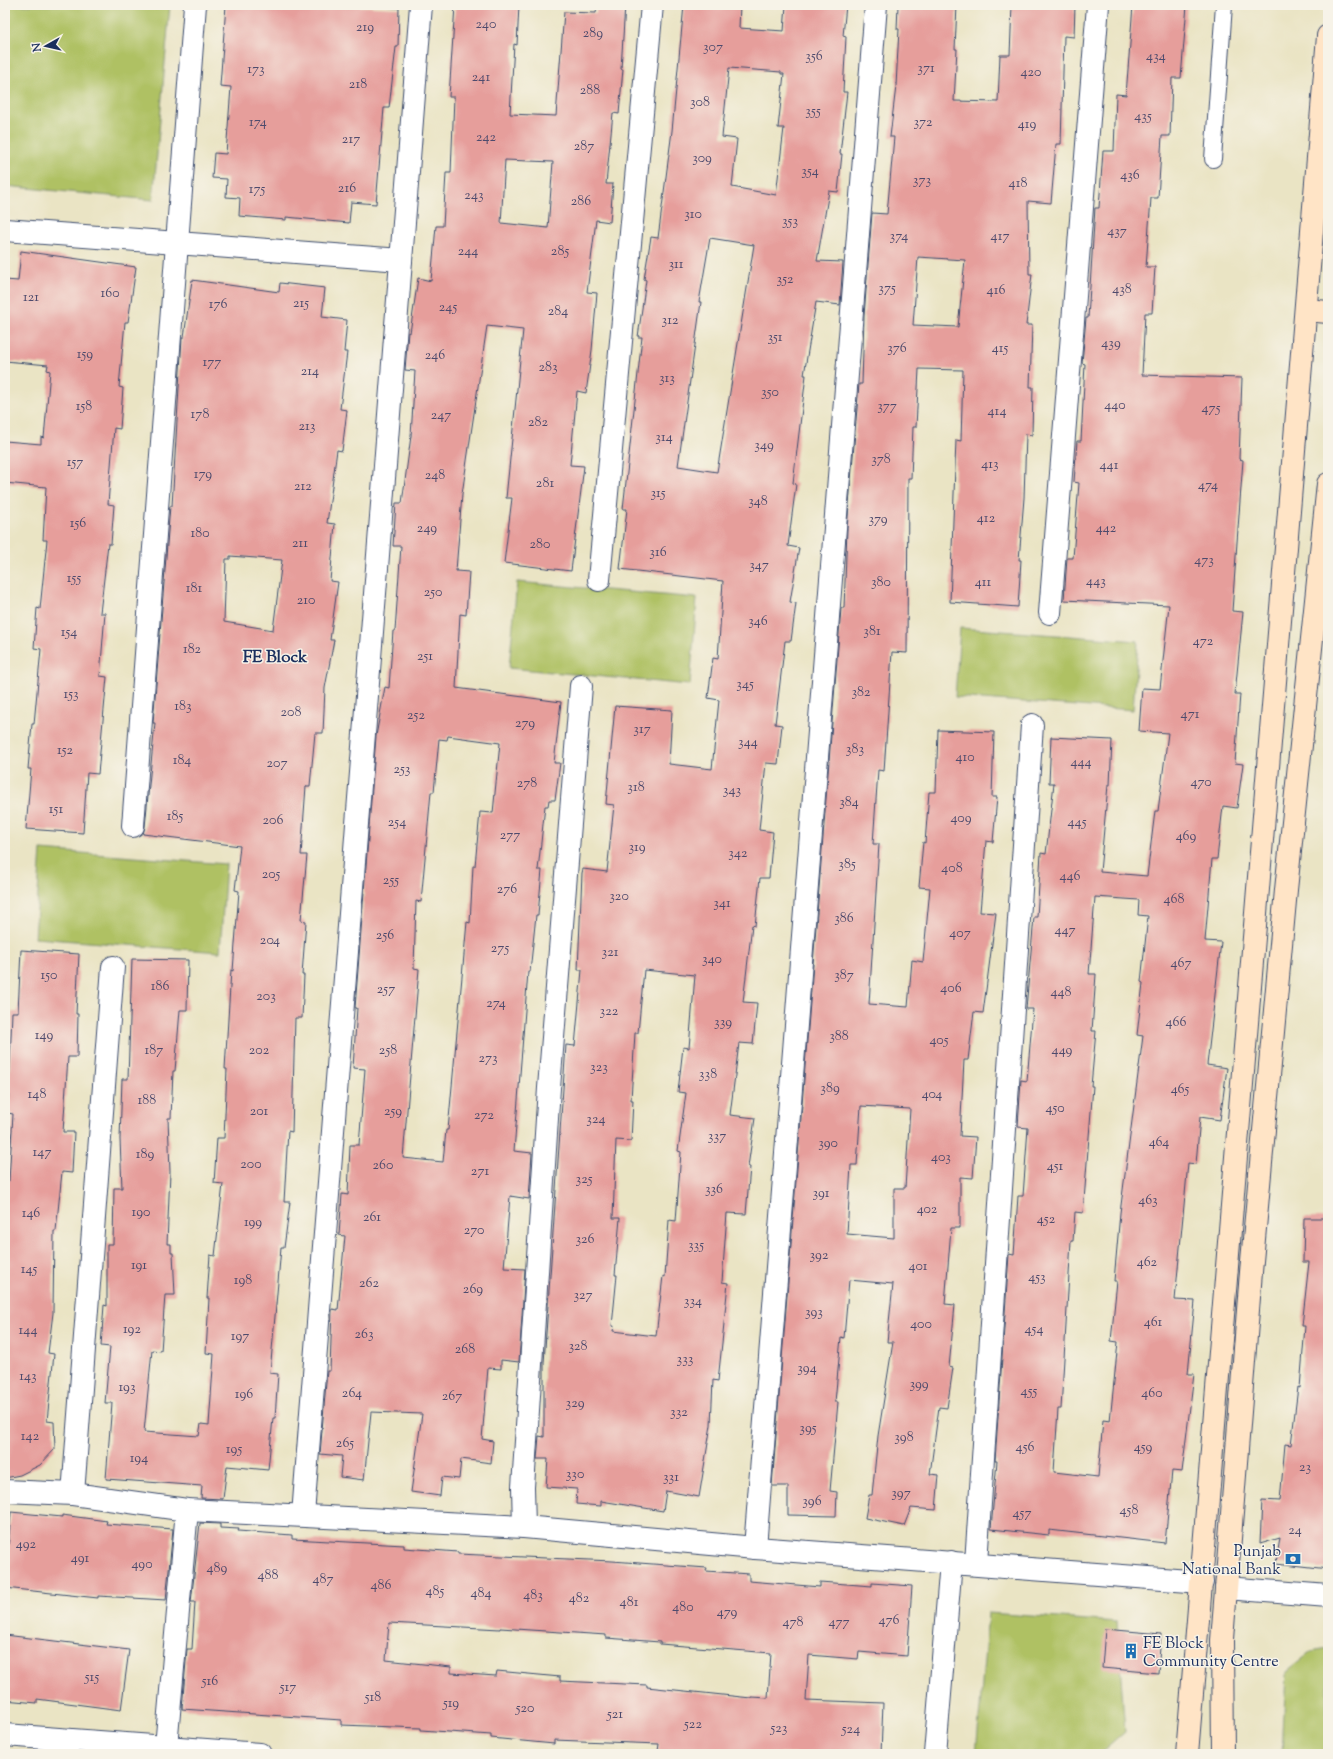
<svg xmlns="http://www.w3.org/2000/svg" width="1333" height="1759" font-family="'Sorts Mill Goudy',serif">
  <rect width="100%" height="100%" fill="#f7f3e8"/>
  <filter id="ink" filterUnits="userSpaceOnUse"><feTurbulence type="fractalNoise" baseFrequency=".025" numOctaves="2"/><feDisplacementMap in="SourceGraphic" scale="8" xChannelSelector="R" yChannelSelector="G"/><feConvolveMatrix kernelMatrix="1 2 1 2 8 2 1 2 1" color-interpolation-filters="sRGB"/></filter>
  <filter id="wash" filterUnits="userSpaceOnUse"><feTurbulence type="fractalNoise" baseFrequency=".012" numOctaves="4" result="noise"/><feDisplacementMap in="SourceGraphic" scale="16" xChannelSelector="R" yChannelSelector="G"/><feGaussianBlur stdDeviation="0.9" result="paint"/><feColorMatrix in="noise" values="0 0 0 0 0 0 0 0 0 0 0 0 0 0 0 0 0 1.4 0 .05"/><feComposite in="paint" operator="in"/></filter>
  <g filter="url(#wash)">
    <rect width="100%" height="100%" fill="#eae4c4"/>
    <g fill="#afc164" stroke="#657861">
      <path d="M5,5H170L153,200L5,186Z"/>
      <path d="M517,582L697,598L690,685L509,668Z"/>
      <path d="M960,628L1138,641L1133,710L955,697Z"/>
      <path d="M41,850L226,864L220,952L35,938Z"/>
      <path d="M988,1613L1117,1622L1125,1732L1100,1754H976Z"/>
      <path d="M1328,1649V1754H1282L1286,1672L1311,1652Z"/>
    </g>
    <g id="blocks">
      <g fill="#e69e9b" fill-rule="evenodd">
        <path d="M226,5H332L399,8L398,47H396L389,108H384L376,204L351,202L349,223L286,217V220L239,216L240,198L226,197L227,179L212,178L214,153L226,154L231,87L220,86Z"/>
        <path d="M455,5H519L517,45L514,44L510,114L556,116L564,12L596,13L597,5H625L621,69H623L619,114L613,113L606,184H613L610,222L596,220L587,292L597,293L592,350L586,393L577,391L570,465L584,466L571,571L504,563L512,498H506L523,330L487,326L462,494L456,571L469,572L466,615L460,614L456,688L561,702L554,763H560L555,800H549L548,806H545L538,870H542L538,915H536L530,972H528L514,1151L532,1153L529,1199L510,1196L504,1268L525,1269L519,1362L501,1360V1369L488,1368L482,1439L493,1441L491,1463L461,1459L459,1479L442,1477L440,1496L411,1492L422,1414L371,1412L364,1480L340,1477L342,1456L320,1454L327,1371H330L332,1309L338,1310L345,1236L339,1235L342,1194L348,1195L350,1145H359L365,1069L353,1068L357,1008H355L376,736L385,687L389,688L393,631H395L401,546H393L396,503H402L411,436L415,371L405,370L408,332L410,333L418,278L431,281L436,226H443L446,173H451L454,97H449ZM505,160L553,162L548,228L501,223ZM448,736L500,743L493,813L480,812L475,866H473L470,923L467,922L448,1130H446L443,1162L403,1158L419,969L414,968L416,901L421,902L431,792H434L439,739L447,740Z"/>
        <path d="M684,5H740L739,28L784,31L786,5H846L843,36L846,37L843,92H847L840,154H842L838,192L829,191L817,261L843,262L840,305L816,302L804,375H806L793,483L796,484L788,546L799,548L790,602L796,603L791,641H785L775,724L782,725L778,764L766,763L759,830L773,832L769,878H760L755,926L752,925L743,1002L757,1003L753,1044L739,1043L730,1115L755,1118L748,1167H750L746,1214L727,1213L722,1282L728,1283L722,1343L718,1381L713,1380L711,1425L699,1497L666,1491L663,1511L601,1501V1506L576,1504L577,1489L546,1487L548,1459H537L539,1436L544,1437V1363L566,1045L575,1046L582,970H578L582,873L583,869L607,872L614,805L606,804L615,706L672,710L669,764L712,769L719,700L708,698L713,658L718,659L723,581L620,569L627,509H623L642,337H638L646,280L644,279L651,237L658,238L672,131ZM729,68L781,72V74H784L778,128H784L776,195L732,187L737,139L722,137ZM710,238L754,245L717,472L678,466L701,302H699ZM644,970L695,975L689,1048L683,1047L678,1092L686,1093L678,1151L681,1152L676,1221L669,1220L665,1277L663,1276L656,1336L613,1331L614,1326H612L617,1275H615L620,1218H613L616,1140L631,1141L633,1100H631L635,1033H638Z"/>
        <path d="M898,5H957L955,49H957L954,101L998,102L1000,55H1010L1012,5H1075L1074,37L1064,36L1061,144H1056L1051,203L1028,201L1029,274H1032L1026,325H1032L1030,387H1033L1032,435L1026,434L1024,498L1019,560H1021L1018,607L950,602L956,440L961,441L963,370L919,369L916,427H913L911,478H908L907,653L892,652L884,771L878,770L873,844H879L869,1004L908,1007L912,960L923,962L930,888L919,887L923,842L925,843L929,792H936L938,730L994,732L992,797H997L993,842L986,841L980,912L996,913L983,1013L974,1012L968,1060H964L960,1136L976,1137L973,1178L960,1177V1228H951L945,1304L955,1305L949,1367L953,1368L947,1408L939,1407L930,1474L939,1475L936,1510L911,1508L904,1526L865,1518L869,1495H872L878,1436L893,1342H887L893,1284L849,1280L844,1338L841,1337L835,1402H838L830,1491L837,1492L836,1516L788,1515V1486H772L841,608H844L847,529L859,384H862L864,316L872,213L887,214L894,137H890L896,86L899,29H897ZM918,257L965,260L958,327L913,325ZM861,1106L910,1109L905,1188H894V1238L847,1234L851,1165H857Z"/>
        <path d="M1133,5H1187L1181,78H1172L1170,136H1162L1158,198H1151L1146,267H1155L1152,313H1145L1142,375L1242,378L1239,459L1243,460L1232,611L1243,612L1235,694H1240L1235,763L1243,764L1237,808L1223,806L1217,859H1212L1205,941L1221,942L1207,1065L1227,1068L1220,1120L1200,1117L1196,1164L1188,1163L1175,1300L1195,1301L1188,1374H1194L1182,1472L1172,1471L1165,1543L1049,1530V1535L991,1529L997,1461H995L1009,1254L1014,1255L1018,1196H1023L1028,1128L1018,1127L1021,1080L1027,1081L1033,1009H1026L1034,917H1037L1041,853L1046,854L1054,783H1049L1051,737L1112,740L1110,785H1108L1100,872L1147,876L1155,811H1158L1168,733L1139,731L1142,688L1160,689L1169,605L1064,600L1067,558H1073L1079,483L1074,482L1077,441H1081L1085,364L1082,363L1086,318H1088L1095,208H1099L1103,151H1114L1116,94L1126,95ZM1095,897L1139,900L1138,915L1148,916L1141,982L1143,983L1137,1035L1143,1036L1120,1213L1114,1281H1117L1111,1341L1118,1342L1110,1421L1103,1420L1098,1477L1054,1472L1058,1409H1061L1071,1241H1073L1075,1212L1083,1213L1093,1086H1091L1096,1031H1092L1096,974H1089Z"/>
        <path d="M21,251L136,267L128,322H125L119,387L123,388L120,429L114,428L108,504L114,505L111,544H108L100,613H105L100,676L107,677L98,774L87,773L83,833L26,829L31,769H28L32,724H34L41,649L34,648L37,608L40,609L47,540H43L46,487L5,483V441L41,444V437L44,438L50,371L47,370L48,365L5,361V280L18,281Z"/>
        <path d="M192,280L279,292L280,283L325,288L322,317L347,320L344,352H347L340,409L347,410L342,451L337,450L327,523L335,524L330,581L338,582L330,640H334L325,688L323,733H315L310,786H306L301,855H307L301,920L306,921L302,975H304L302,1018H295L292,1132L288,1131L284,1202H290L284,1248H281L270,1373L278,1374L275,1418H273L268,1470L227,1466L223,1499L201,1498L202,1486L106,1479L112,1403H105L110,1347L101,1346L104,1305L107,1306V1244H113L114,1188H122L120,1139L122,1079H128L132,959L188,960L187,1010H180L175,1071H173L171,1118H168L170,1172L167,1244H171V1253H173L175,1295H165L161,1351L152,1350L144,1432L199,1436L201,1424L209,1425L214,1354L206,1353L209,1298H207L210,1255L215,1256L223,1184L214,1183L217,1138H224L227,1069H225L231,970L233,971L239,891L235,890L240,846L143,834L145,827L155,723H153L170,506H172L182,337H184ZM230,556L282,560L273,630L224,622L226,559H230Z"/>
        <path d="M21,950L79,954L76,1014H78L77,1057H68L63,1132H74L72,1173L62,1172L56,1231H54L53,1313L48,1353L54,1354L47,1421L54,1422L55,1449L40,1465L20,1475L5,1478V1198L7,1181H9L13,1114L8,1113L12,1012H18Z"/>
        <path d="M1304,1218H1328V1569L1276,1563L1280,1538L1260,1544L1262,1500L1280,1501L1285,1444L1291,1445L1298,1387L1300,1388L1305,1326H1302L1309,1262H1303Z"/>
        <path d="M11,1512L62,1517V1515L107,1521L106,1524L173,1529L166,1600L98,1596V1598L5,1588Z"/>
        <path d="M200,1523L220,1524V1528L239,1529L238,1531L292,1535V1539L404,1545V1548L458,1552V1554L612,1561L707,1568L706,1571L749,1574V1581L820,1587V1582L872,1586V1583L912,1586L907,1656L859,1652L858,1659L809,1655L806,1700L883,1703L881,1754H684L658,1751L659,1744L554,1740V1744L491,1738V1735L421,1730V1728L341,1725V1720L182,1709L187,1649H192L195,1602H191ZM389,1623L500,1629V1628L606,1635V1638L660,1642V1644L771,1653L768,1698L751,1697V1698L647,1687V1685L560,1681V1677L497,1671L496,1676L451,1673V1667L386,1660Z"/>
        <path d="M1105,1629L1161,1634L1158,1673L1102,1668Z"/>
        <path d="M5,1635L129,1650L121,1710L37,1699V1703L5,1700Z"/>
      </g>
    </g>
  </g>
  <g filter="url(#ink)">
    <use href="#blocks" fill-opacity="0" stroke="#3a4a6d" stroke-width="1"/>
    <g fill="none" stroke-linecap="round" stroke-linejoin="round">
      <defs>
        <path id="lane" d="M1213,159L1224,5"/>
        <g id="street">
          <path d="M5,230L401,260"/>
          <path d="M599,580L652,5"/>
          <path d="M1050,613L1098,5"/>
          <path d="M133,826L195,5"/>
          <path d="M5,1491L73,1494L187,1510L524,1527L755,1548L1202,1582"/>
          <path d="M73,1494L113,967"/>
          <path d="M303,1515L421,5"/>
          <path d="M524,1527L523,1487L549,1088L581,686"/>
          <path d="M755,1548L876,5"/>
          <path d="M976,1563L1032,725"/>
          <path d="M1226,1588L1328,1596"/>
          <path d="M5,1735L260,1754"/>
          <path d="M166,1747L187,1510"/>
          <path d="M935,1754L951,1562"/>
        </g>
        <g id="secondary">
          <path d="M1306,310L1328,312"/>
          <path d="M1187,1754L1328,36"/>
          <path d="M1223,1754L1222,1640L1251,1272L1286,890L1328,484"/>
        </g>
      </defs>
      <use href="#lane" stroke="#3a4a6d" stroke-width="18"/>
      <use href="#street" stroke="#3a4a6d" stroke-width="24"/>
      <use href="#secondary" stroke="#3a4a6d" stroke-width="24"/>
      <use href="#lane" stroke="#fff" stroke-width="16"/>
      <use href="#street" stroke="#fff" stroke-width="22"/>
      <use href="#secondary" stroke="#ffe4c6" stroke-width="22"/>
    </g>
  </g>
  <defs>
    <symbol id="bank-bare" viewBox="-9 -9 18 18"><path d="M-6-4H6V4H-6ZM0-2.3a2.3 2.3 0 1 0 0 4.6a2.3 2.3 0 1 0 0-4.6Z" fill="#1f6fb2" stroke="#f7f3e8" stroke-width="2.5" paint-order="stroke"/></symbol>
    <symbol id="building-bare" viewBox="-9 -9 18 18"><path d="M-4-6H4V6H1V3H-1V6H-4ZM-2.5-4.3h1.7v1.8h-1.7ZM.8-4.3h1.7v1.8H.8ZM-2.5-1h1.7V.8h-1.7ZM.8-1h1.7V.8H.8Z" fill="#1f6fb2" stroke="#f7f3e8" stroke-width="2.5" paint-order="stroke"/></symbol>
  </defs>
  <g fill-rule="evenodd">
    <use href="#bank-bare" x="1282" y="1548" width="22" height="22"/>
    <use href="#building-bare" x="1120" y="1640" width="22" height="22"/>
  </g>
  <g text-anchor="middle" stroke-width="3" stroke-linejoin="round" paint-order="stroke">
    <g font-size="14" fill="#4e4b6d">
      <text x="486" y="28">240</text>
      <text x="365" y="31">219</text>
      <text x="593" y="37">289</text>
      <text x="713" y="51">307</text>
      <text x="814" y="60">356</text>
      <text x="1156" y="60">434</text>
      <text x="926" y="72">371</text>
      <text x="256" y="73">173</text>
      <text x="1031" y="76">420</text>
      <text x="481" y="81">241</text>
      <text x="358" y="88">218</text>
      <text x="590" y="94">288</text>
      <text x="700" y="106">308</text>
      <text x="813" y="115">355</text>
      <text x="1143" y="120">435</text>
      <text x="258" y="126">174</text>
      <text x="923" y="126">372</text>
      <text x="1027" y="128">419</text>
      <text x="486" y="141">242</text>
      <text x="351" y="143">217</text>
      <text x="584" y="150">287</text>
      <text x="702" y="162">309</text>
      <text x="810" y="175">354</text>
      <text x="1130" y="179">436</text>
      <text x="922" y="184">373</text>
      <text x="1018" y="187">418</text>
      <text x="347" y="192">216</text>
      <text x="257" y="193">175</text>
      <text x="474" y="199">243</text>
      <text x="581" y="205">286</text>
      <text x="693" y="218">310</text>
      <text x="790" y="225">353</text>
      <text x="1117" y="235">437</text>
      <text x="899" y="240">374</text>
      <text x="1000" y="240">417</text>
      <text x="468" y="255">244</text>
      <text x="560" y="255">285</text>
      <text x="676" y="268">311</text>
      <text x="785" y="283">352</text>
      <text x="887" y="292">375</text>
      <text x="1122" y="293">438</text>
      <text x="996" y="294">416</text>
      <text x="110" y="297">160</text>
      <text x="31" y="301">121</text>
      <text x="301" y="307">215</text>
      <text x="218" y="308">176</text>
      <text x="448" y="311">245</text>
      <text x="558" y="315">284</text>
      <text x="670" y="324">312</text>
      <text x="775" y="341">351</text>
      <text x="1111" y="347">439</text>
      <text x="897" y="352">376</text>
      <text x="1000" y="352">415</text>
      <text x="85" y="358">159</text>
      <text x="435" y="359">246</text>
      <text x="212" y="366">177</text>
      <text x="548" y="371">283</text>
      <text x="310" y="375">214</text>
      <text x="667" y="382">313</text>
      <text x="770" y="396">350</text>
      <text x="1115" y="409">440</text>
      <text x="84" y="410">158</text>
      <text x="887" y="410">377</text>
      <text x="1211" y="412">475</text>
      <text x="997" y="415">414</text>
      <text x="200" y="418">178</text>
      <text x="441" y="419">247</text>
      <text x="538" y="426">282</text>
      <text x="307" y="430">213</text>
      <text x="664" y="441">314</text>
      <text x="764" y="449">349</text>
      <text x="881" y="463">378</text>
      <text x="75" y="466">157</text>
      <text x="990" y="468">413</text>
      <text x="1109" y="469">441</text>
      <text x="203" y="478">179</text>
      <text x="435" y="479">248</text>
      <text x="545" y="487">281</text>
      <text x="1208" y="489">474</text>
      <text x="303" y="490">212</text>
      <text x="658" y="497">315</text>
      <text x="758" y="505">348</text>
      <text x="986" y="522">412</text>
      <text x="878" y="523">379</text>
      <text x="78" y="527">156</text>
      <text x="427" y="532">249</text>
      <text x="1106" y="532">442</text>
      <text x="200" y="537">180</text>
      <text x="300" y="547">211</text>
      <text x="540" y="548">280</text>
      <text x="658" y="556">316</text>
      <text x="1204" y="564">473</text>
      <text x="759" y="569">347</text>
      <text x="74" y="582">155</text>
      <text x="1096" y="585">443</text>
      <text x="881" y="586">380</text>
      <text x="983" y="586">411</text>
      <text x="194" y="592">181</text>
      <text x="433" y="596">250</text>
      <text x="306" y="604">210</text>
      <text x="758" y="625">346</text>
      <text x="872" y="635">381</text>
      <text x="69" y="636">154</text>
      <text x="1203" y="645">472</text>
      <text x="192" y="653">182</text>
      <text x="425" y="660">251</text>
      <text x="745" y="688">345</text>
      <text x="861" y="696">382</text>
      <text x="71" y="698">153</text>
      <text x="183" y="710">183</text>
      <text x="291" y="716">208</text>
      <text x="1190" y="718">471</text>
      <text x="416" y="719">252</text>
      <text x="525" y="727">279</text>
      <text x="642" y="733">317</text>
      <text x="748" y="746">344</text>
      <text x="855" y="753">383</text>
      <text x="65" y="754">152</text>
      <text x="965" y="761">410</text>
      <text x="182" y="764">184</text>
      <text x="1081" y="766">444</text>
      <text x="277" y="767">207</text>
      <text x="402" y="773">253</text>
      <text x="1201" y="786">470</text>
      <text x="527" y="787">278</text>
      <text x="636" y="791">318</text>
      <text x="732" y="794">343</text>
      <text x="849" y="806">384</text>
      <text x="56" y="813">151</text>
      <text x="175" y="820">185</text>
      <text x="961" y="822">409</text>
      <text x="273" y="824">206</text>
      <text x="397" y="826">254</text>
      <text x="1077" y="826">445</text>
      <text x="510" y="839">277</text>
      <text x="1186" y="840">469</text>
      <text x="637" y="851">319</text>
      <text x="738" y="857">342</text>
      <text x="847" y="868">385</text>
      <text x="952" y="872">408</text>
      <text x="271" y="878">205</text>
      <text x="1070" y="880">446</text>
      <text x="391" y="884">255</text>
      <text x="507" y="893">276</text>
      <text x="619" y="900">320</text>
      <text x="1174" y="903">468</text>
      <text x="722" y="907">341</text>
      <text x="844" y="922">386</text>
      <text x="1065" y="934">447</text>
      <text x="960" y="937">407</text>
      <text x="385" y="939">256</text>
      <text x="270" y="944">204</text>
      <text x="500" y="952">275</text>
      <text x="610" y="956">321</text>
      <text x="712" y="963">340</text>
      <text x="1181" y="967">467</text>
      <text x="49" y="979">150</text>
      <text x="844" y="979">387</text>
      <text x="160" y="990">186</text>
      <text x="951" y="992">406</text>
      <text x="386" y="993">257</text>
      <text x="1061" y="996">448</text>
      <text x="266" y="1000">203</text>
      <text x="496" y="1007">274</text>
      <text x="609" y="1015">322</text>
      <text x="723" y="1026">339</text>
      <text x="1176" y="1026">466</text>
      <text x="44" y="1039">149</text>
      <text x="839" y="1040">388</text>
      <text x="939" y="1044">405</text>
      <text x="154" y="1054">187</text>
      <text x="259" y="1054">202</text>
      <text x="388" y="1054">258</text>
      <text x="1062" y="1054">449</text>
      <text x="488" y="1062">273</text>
      <text x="599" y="1071">323</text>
      <text x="708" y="1078">338</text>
      <text x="830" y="1092">389</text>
      <text x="1180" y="1093">465</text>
      <text x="37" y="1098">148</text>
      <text x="932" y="1098">404</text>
      <text x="147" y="1104">188</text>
      <text x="1055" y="1112">450</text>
      <text x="259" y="1115">201</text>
      <text x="393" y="1115">259</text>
      <text x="484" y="1119">272</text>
      <text x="596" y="1123">324</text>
      <text x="717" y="1140">337</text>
      <text x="1159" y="1146">464</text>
      <text x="828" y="1147">390</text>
      <text x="42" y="1156">147</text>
      <text x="145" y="1158">189</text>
      <text x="941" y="1161">403</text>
      <text x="251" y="1168">200</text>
      <text x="383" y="1169">260</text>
      <text x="1055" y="1170">451</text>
      <text x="480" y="1175">271</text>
      <text x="584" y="1183">325</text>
      <text x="714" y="1193">336</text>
      <text x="821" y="1197">391</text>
      <text x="1148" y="1204">463</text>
      <text x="927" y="1213">402</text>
      <text x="141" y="1216">190</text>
      <text x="31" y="1217">146</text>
      <text x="372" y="1221">261</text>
      <text x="1046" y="1223">452</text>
      <text x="253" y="1226">199</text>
      <text x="474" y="1234">270</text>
      <text x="585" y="1243">326</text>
      <text x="696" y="1249">335</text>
      <text x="819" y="1259">392</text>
      <text x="1147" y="1266">462</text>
      <text x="139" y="1269">191</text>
      <text x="918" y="1270">401</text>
      <text x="29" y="1273">145</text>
      <text x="1037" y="1281">453</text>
      <text x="243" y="1284">198</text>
      <text x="369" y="1287">262</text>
      <text x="473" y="1293">269</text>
      <text x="583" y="1299">327</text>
      <text x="693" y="1305">334</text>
      <text x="814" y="1316">393</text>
      <text x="1153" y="1326">461</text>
      <text x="921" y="1328">400</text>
      <text x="132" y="1333">192</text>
      <text x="1034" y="1333">454</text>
      <text x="28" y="1334">144</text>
      <text x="364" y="1338">263</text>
      <text x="240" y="1340">197</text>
      <text x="578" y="1350">328</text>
      <text x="465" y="1353">268</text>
      <text x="685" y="1363">333</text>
      <text x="807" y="1372">394</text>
      <text x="28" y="1380">143</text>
      <text x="919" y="1388">399</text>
      <text x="127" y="1391">193</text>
      <text x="1029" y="1395">455</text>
      <text x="352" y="1397">264</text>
      <text x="1152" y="1397">460</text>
      <text x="244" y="1398">196</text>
      <text x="452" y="1400">267</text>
      <text x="575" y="1407">329</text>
      <text x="679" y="1416">332</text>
      <text x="808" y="1432">395</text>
      <text x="30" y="1440">142</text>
      <text x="904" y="1441">398</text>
      <text x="345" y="1447">265</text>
      <text x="1025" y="1451">456</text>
      <text x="1143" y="1451">459</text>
      <text x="234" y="1453">195</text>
      <text x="139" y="1462">194</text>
      <text x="1305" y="1471">23</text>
      <text x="575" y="1478">330</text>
      <text x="671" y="1481">331</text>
      <text x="901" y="1497">397</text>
      <text x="812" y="1505">396</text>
      <text x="1129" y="1514">458</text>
      <text x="1022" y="1517">457</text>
      <text x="1295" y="1534">24</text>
      <text x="26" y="1548">492</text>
      <text x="80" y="1562">491</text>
      <text x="142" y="1568">490</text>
      <text x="217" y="1572">489</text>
      <text x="268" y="1579">488</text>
      <text x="323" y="1583">487</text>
      <text x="381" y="1589">486</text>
      <text x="435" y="1595">485</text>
      <text x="481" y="1597">484</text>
      <text x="533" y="1599">483</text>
      <text x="579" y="1602">482</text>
      <text x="629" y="1606">481</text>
      <text x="683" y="1611">480</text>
      <text x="727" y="1616">479</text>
      <text x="889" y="1624">476</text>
      <text x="793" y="1626">478</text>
      <text x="839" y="1626">477</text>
      <text x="92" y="1681">515</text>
      <text x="210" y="1685">516</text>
      <text x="288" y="1691">517</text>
      <text x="373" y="1701">518</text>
      <text x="451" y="1707">519</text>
      <text x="525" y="1712">520</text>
      <text x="615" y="1718">521</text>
      <text x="693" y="1728">522</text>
      <text x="779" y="1732">523</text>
      <text x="851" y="1733">524</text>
    </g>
    <g font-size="16" fill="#1b2f5e" stroke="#f7f3e8" text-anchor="end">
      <text x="1281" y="1556">Punjab<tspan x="1281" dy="18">National Bank</tspan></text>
      <text x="1143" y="1648" text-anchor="start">FE Block<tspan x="1143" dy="18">Community Centre</tspan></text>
    </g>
    <g font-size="17" font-weight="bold" fill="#1b2f5e" stroke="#f7f3e8">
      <text x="275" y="662">FE Block</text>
    </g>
  </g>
  <rect width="1333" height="1759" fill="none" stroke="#f7f3e8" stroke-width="20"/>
  <g transform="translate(46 46) rotate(262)" stroke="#f7f3e8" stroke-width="3" paint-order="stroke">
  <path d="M0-3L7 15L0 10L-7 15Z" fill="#1b2f5e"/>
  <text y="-6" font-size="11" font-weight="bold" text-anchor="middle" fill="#1b2f5e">N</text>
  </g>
</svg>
